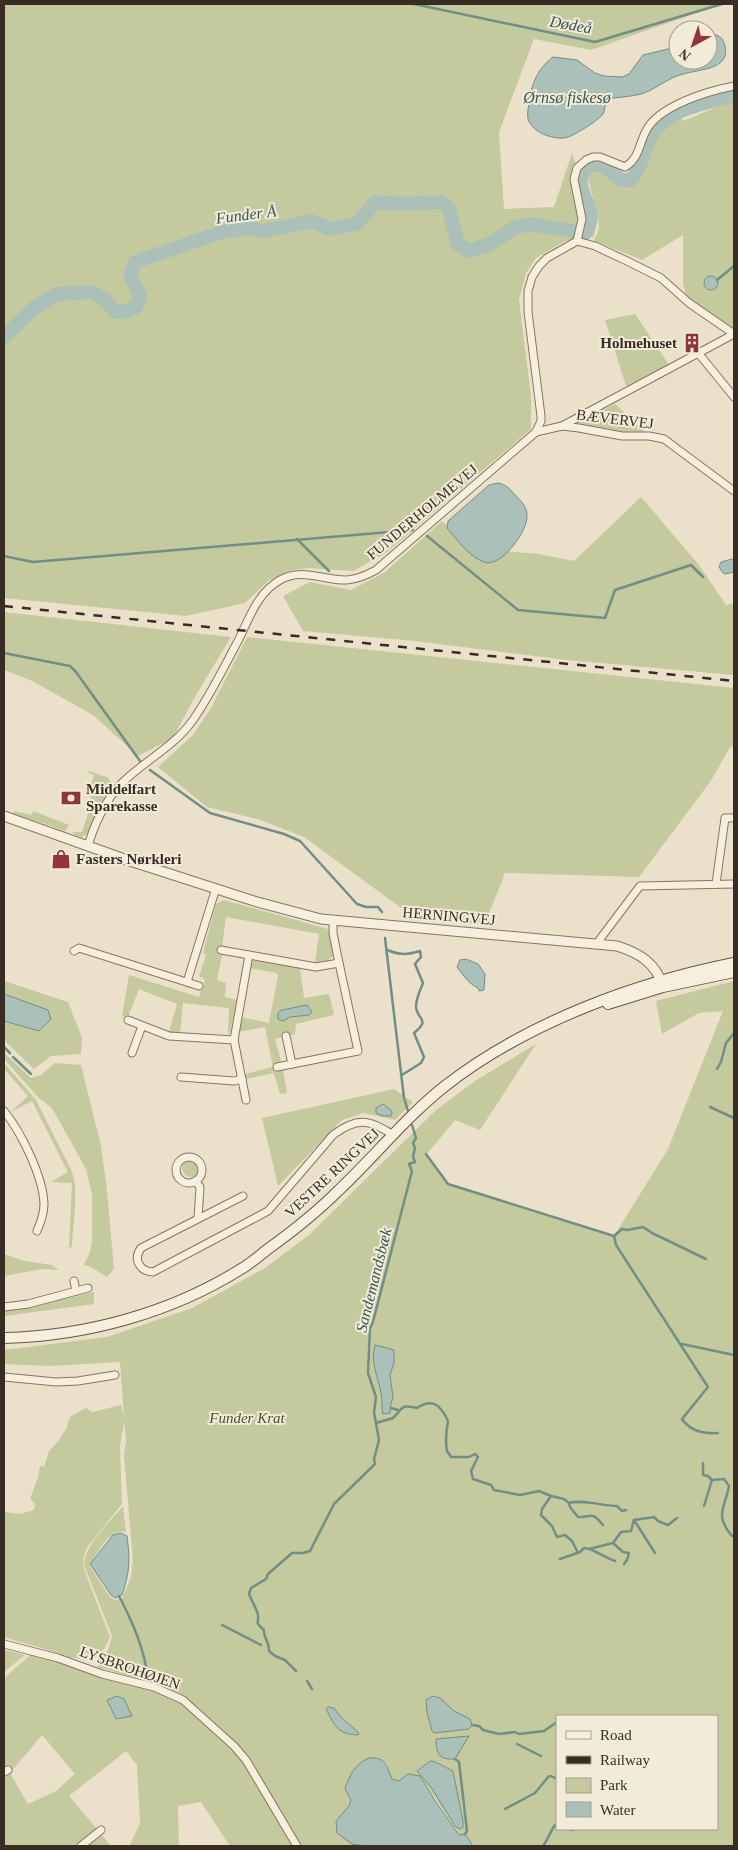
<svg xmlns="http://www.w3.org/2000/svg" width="738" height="1850" font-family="'Times New Roman',serif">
  <rect width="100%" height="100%" fill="#ebe1ca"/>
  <g fill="#c4c99e" fill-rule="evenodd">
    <path d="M4,4H722L591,50L534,39L499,132L504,209L554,207L572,153L597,218L594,237L565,241L536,258L526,273L519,300L531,396V429L386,553L353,571L307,568L288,571L268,581L245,603L186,616L4,598V557L14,555L4,556Z"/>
    <path d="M734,100V329L687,300L683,284V235L642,260L594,241L599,229L598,216L588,179L589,173L593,169C607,169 612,184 623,185C650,187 643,150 654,136C661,129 671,123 679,116L683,121Z"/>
    <path d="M635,314L669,365L626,386L605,320Z"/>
    <path d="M615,404L645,432L613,431L578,423Z"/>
    <path d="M641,497L699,565L726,605L734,603V675L567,660L415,641L303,631L283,596L310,582L351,590L385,572L442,521L488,563L502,551L539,554L574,561Z"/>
    <path d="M4,612L231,637L193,700L173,738L138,756L93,715L32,681L4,670Z"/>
    <path d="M247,637L734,688V747H730L710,782L639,877L505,873L485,924L415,918L304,837L261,820L207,807L158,767L193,735L211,708Z"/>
    <path d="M89,771L107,777L113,784L112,789L88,833L82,837L75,835L73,832H82L92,802L89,791L94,775L88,773Z"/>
    <path d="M14,811L32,815L33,811L69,825L65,831H64L46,824L13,814Z"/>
    <path d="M224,900L328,929L334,956L326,961L315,962L319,934L226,917L221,954L222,955L217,980L226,983L225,997L237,1000L230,1033L228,1035L229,1008L183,1003L180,1033L169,1032L177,1004L139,989L128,1017L122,1016L129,975L199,997L205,980L199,976L206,955L203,953L216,904Z"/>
    <path d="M255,960L300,968L304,998L329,994L334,1015L296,1024L295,1034L275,1039L281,1061L276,1063L277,1069H283L287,1093L280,1094L274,1073L246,1079L245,1074L273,1067L265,1027L238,1032L241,1017L269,1023L278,975L276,973L250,968L251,963Z"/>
    <path d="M4,981L68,1002L82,1037L81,1054L51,1056L34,1069L4,1040Z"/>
    <path d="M734,981V1846H473L465,1834L460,1835L420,1776L399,1781L391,1779L386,1763L345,1789L351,1800L349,1806L336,1821L352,1844L367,1846H230L201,1802L178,1806L179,1846H4V1678L34,1652L153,1686L144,1681L134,1645L143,1680L97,1667L108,1650L112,1636L84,1565C84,1545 111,1521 123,1506L126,1532C108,1529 99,1552 89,1565L110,1597L115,1600L119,1599L122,1607L121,1601L131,1577L133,1561L124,1456L126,1440L124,1421L120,1447L122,1504L88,1546C83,1555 82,1562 85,1572L110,1637C108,1641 106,1648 103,1650C85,1667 64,1655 45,1649C31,1644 17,1642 4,1637V1512L20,1514L34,1510L35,1504L30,1499L38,1477L40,1466L44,1467L49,1451L59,1440L66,1429L70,1417L86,1408L92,1412L121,1405L124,1416L120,1362L51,1366L4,1364V1350L107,1337L192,1308L265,1268L309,1235L436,1110L475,1081L536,1044L480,1130L455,1120L426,1155L448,1184L614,1236L668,1149L723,1011L699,1013L662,1034L656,1001ZM557,1716H717V1829H557ZM42,1735L75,1774L56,1791L28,1804L10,1773ZM126,1751L137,1765L140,1823L130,1845L111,1846L69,1796Z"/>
    <path d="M4,1053L31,1078L41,1075L55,1063L81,1065L101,1146L107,1190L114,1269L107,1277L91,1267L84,1265L90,1252L92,1242V1195L86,1169L52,1108L39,1098L4,1059Z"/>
    <path d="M4,1063L36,1100L72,1172C79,1192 73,1224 72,1246L69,1249L72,1183L51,1182L68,1172L32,1101L11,1112L28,1096L4,1069Z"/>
    <path d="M394,1089L413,1102L395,1120L364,1113L342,1120L278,1186L262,1118Z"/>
    <circle cx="191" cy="1168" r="9"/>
    <path d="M4,1254L25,1261L52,1265L59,1270L42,1269L4,1276Z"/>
    <path d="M94,1292V1304L4,1316V1311L28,1307Z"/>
    <path d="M4,1650L25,1655L4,1672Z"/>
  </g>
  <g fill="#aac0b9" stroke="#718e87">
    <path d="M708,33C717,35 723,36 725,46C731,71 696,69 680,75C666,79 655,90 641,94C630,97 618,97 607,99C605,104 605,110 603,114C599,119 590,125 585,128C578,132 571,137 564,138C551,139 532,132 528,119C527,114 528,109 529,104C531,85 537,69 553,57L577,60L595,73L604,76L622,77L629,74L643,55L668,49L678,44V60H708Z"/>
    <circle cx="711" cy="283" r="7"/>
    <path d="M498,483C507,485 510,489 516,496C522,502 527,507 527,516C528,531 500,569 484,562C469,557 457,539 447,528L448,521L489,485Z"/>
    <path d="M732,559H734V572L725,574L723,573L719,567L721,562Z"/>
    <path d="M466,959L478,964L485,974L484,990L479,991L478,988C469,984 463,975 457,967L460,960Z"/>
    <path d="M4,994L48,1010L51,1019L39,1031L4,1021Z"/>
    <path d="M307,1005L312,1012L309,1015L290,1017L283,1021L278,1019V1013L282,1010Z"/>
    <path d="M383,1104L391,1110L392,1113L391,1116H383L376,1113V1108Z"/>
    <path d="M375,1345L394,1350V1363L390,1375L393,1397L391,1403L390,1413L383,1414C381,1407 383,1400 381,1393C378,1376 370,1363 375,1345Z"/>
    <path d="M121,1533L127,1536C130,1559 130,1572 122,1595L115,1598L111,1595L90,1564L113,1535Z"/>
    <path d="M117,1696L124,1699L132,1716L116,1719L107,1700Z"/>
    <path d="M433,1696L440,1698L454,1711L470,1719L472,1725L469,1729L434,1733L432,1731L427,1712L426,1700Z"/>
    <path d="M328,1707L334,1708L340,1716L359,1733L358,1735C337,1734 335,1726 326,1709Z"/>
    <path d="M469,1736L455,1759C440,1760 436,1755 436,1739Z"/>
    <path d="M369,1758C386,1757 386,1765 392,1779L399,1781L408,1774L420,1776L434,1799L459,1835L465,1834L473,1846H367L352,1844L337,1833L336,1821L349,1806L351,1800L345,1789C350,1774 355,1764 369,1758Z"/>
    <path d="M430,1761C436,1761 446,1768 453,1771L463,1821V1827L460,1829L455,1826L431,1787L417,1771Z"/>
  </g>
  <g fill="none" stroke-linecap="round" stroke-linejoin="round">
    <g stroke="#718e87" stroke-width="2.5">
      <path d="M414,4L595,42L722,4"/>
      <path d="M717,280L734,266"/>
      <path d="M427,536L518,610L605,618L615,590L691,565L703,577"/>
      <path d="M297,539L329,571"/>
      <path d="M4,556L33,562L413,530"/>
      <path d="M4,653L70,666L76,672L140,761"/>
      <path d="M150,770L210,813L284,834L300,841L357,904L366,907H378L382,912"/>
      <path d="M385,938L404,1098L408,1111"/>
      <path d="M387,950C400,955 407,955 420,951L421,957L415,964L423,983C420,990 416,999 416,1006C416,1020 432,1018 414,1033L424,1057L421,1063L402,1075"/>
      <path d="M4,1047L10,1053"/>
      <path d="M13,1057L31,1074"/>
      <path d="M717,1069L721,1062L726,1043L734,1033"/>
      <path d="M710,1107L734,1118"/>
      <path d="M426,1154L448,1184L614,1236L616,1245L708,1387L682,1419C690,1431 703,1434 718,1433"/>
      <path d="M614,1236L622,1229L627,1230L643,1227L652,1233L706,1259"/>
      <path d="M682,1344L734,1355"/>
      <path d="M391,1408L398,1410"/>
      <path d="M376,1423L393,1418C404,1408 399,1404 417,1408C433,1397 441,1406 448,1421C446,1432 445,1441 447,1451L451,1457H469L475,1454L478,1457L471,1471L473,1479L491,1485L494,1490L520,1495L539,1491L551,1496L564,1499L569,1503C585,1499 601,1506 617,1506L622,1511L626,1510"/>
      <path d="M703,1463V1475L708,1476L712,1480L724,1479L729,1486C725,1508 714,1515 732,1536H734"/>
      <path d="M551,1496L542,1509L541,1515L552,1526L557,1537L565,1535L572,1541L578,1553"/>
      <path d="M569,1503L570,1507L578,1517C593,1517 591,1511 603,1525"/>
      <path d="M704,1506L712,1480"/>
      <path d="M634,1520L655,1553"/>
      <path d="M613,1543L623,1552L629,1553L627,1560L624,1564"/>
      <path d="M590,1549C599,1553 606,1558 615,1561"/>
      <path d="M560,1559L580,1552L584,1548L589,1549L613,1543L621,1532L631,1531L634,1520L654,1517L658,1521L668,1525L677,1518"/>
      <path d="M119,1596C133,1623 144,1648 148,1678"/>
      <path d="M222,1625L261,1645"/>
      <path d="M296,1671L285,1660L275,1656L269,1651C270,1642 263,1638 264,1630C254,1621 259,1624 258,1615C257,1610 251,1599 249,1594L251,1588L266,1579L268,1574L292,1553H303L310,1551L334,1504L375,1464L374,1459L379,1440L374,1412L376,1397L368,1373L370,1328L373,1322L412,1171L409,1164L415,1162L413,1157L415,1148L413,1143L416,1138L412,1125"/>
      <path d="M307,1681L312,1689"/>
      <path d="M472,1725L479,1726L483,1730L499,1734L515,1732L519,1734L544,1731L557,1722"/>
      <path d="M517,1744L541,1756"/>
      <path d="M455,1759L459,1762L467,1831L465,1834"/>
      <path d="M551,1776L557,1779"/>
      <path d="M505,1809L535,1793L549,1776"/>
      <path d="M569,1829L572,1830L576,1829"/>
      <path d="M543,1846C548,1839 550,1832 555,1825L557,1826"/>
    </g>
    <path stroke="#aac0b9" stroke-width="14" d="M4,337L34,308L57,294L91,292L105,299L115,312L128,311L136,307L140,296L130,274L135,262L222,232L247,228L264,231L312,221L330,229L356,224L376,202L405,204L441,202L449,209L458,244L469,251L490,244L514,228L529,224L585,233C587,229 591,222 591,218C590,197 569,183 590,164L603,166L622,180H631C644,164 642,150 652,135C668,108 707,103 734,95"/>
    <defs>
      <g id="minor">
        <path d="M577,241L595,246L627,261L661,278L689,303L734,334"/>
        <path d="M699,354L734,397"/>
        <path d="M562,426L734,334"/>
        <path d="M536,432L562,426L579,428L622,436H649L664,439L734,491"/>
        <path d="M88,846C94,825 106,799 122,783C144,761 174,747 193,720C210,696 224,667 238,641C249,619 257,593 280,580C302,567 325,581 347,580C358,579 367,575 376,570L536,432L541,421V416L528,312V291L532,277L539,266L547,258L577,241L582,219L574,179L577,168L586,160L593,157H600L625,167C639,159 639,144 646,131C658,106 708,91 734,86"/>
        <path d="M716,884L725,818H734"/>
        <path d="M597,943L640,886L734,884"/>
        <path d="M221,950L316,967L339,963"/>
        <path d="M74,951L79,948L199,986"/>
        <path d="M187,982L216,888"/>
        <path d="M128,1020L169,1036L234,1040"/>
        <path d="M286,1036L292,1064"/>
        <path d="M132,1053L142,1026"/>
        <path d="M277,1067L358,1051L339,963L333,933V921"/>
        <path d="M181,1077L234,1081L242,1079"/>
        <path d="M246,1100L234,1040L249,955"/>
        <path d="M4,1111C21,1132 43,1176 44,1204C44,1214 41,1222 37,1231"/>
        <circle cx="189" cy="1170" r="13"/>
        <path d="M195,1181L200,1187L198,1218"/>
        <path d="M243,1196L141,1248C133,1259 139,1271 153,1272L268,1211L333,1135C357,1117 369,1119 393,1135"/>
        <path d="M74,1281L76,1291"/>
        <path d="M4,1307L28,1304L88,1288"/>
        <path d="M4,1377L56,1382L78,1381L115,1375"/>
        <path d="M4,1644L58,1658L102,1674L154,1687L183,1700L234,1746L246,1760L297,1846"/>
        <path d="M4,1772L8,1770"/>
        <path d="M81,1846L101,1830"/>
      </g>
      <path id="tertiary" d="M4,816L130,861L254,901L321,919L617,946C639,953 655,962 663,986"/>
      <g id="secondary">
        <path d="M608,1004L663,987L734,972"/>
        <path d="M4,1338C86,1336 171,1313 241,1269C250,1264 259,1256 268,1249C293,1231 317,1212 339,1190C375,1156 406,1117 445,1086C526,1023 634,983 734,963"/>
      </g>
    </defs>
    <use href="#minor" stroke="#877460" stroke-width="9"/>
    <use href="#tertiary" stroke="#877460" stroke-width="11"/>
    <use href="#secondary" stroke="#695543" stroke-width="12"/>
    <use href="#minor" stroke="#f7efdd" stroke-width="7"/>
    <use href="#tertiary" stroke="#f7efdd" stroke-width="9"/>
    <use href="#secondary" stroke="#f7efdd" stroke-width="10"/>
    <path stroke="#382d22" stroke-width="2.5" stroke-dasharray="9 9" stroke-linecap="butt" d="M4,606L734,681"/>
  </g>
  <defs>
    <symbol id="building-bare" viewBox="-9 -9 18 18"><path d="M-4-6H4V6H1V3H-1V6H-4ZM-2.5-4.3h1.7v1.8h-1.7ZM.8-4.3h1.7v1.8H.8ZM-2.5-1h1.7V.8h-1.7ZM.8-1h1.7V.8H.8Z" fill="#913536" stroke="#f3ebd9" stroke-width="2.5" paint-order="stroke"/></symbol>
    <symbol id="bank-bare" viewBox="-9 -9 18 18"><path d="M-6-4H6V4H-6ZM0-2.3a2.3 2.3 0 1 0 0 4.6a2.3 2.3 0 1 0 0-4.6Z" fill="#913536" stroke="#f3ebd9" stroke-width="2.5" paint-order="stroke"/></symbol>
    <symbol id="shop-bare" viewBox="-9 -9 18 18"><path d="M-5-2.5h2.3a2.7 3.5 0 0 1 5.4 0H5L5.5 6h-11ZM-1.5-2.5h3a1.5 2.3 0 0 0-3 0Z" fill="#913536" stroke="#f3ebd9" stroke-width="2.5" paint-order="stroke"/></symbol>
  </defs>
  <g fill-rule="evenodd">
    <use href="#building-bare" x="678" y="329" width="28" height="28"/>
    <use href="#bank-bare" x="57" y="784" width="28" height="28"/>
    <use href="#shop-bare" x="47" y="845" width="28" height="28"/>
  </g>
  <g text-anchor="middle" stroke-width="4" stroke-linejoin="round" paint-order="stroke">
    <g font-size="15" font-weight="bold" fill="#382d22" stroke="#f3ebd9" text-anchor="start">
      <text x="677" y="348" text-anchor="end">Holmehuset</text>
      <text x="86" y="794">Middelfart<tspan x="86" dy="17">Sparekasse</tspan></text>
      <text x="76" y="864">Fasters Nørkleri</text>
    </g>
    <g font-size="15" fill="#382d22" stroke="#f3ebd9">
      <text transform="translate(615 419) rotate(7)" y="5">BÆVERVEJ</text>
      <text transform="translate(422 512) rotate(-40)" y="5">FUNDERHOLMEVEJ</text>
      <text transform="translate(449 916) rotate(5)" y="5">HERNINGVEJ</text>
      <text transform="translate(332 1173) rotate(-43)" y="5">VESTRE RINGVEJ</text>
      <text transform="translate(130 1668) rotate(19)" y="5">LYSBROHØJEN</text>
    </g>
    <g font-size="15" font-style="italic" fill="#49532a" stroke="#f3ebd9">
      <text x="247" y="1423">Funder Krat</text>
    </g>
    <g font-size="16" font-style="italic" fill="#335754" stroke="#f3ebd9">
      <text transform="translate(571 24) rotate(10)" y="6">Dødeå</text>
      <text x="567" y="103">Ørnsø fiskesø</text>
      <text transform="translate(246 214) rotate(-7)" y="6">Funder Å</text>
      <text transform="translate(373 1280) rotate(-76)" y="6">Sandemandsbæk</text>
    </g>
  </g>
  <rect width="738" height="1850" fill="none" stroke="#382d22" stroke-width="10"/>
  <rect x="556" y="1715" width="162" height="115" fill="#f3ebd9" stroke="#a89f90"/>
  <rect x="566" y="1731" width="25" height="8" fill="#f7efdd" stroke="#a89f90"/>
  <text x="600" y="1740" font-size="15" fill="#382d22">Road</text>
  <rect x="566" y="1756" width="25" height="8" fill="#382d22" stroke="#a89f90"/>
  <text x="600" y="1765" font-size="15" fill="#382d22">Railway</text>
  <rect x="566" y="1778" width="25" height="15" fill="#c4c99e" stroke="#a89f90"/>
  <text x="600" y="1790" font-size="15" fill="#382d22">Park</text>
  <rect x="566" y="1802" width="25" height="15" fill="#aac0b9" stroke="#a89f90"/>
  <text x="600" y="1815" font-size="15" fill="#382d22">Water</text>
  <g transform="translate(693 45) rotate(220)"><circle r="24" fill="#f3ebd9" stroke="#a89f90"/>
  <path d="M0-4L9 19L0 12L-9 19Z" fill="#913536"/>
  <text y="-8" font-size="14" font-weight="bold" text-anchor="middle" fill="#382d22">N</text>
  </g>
</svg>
